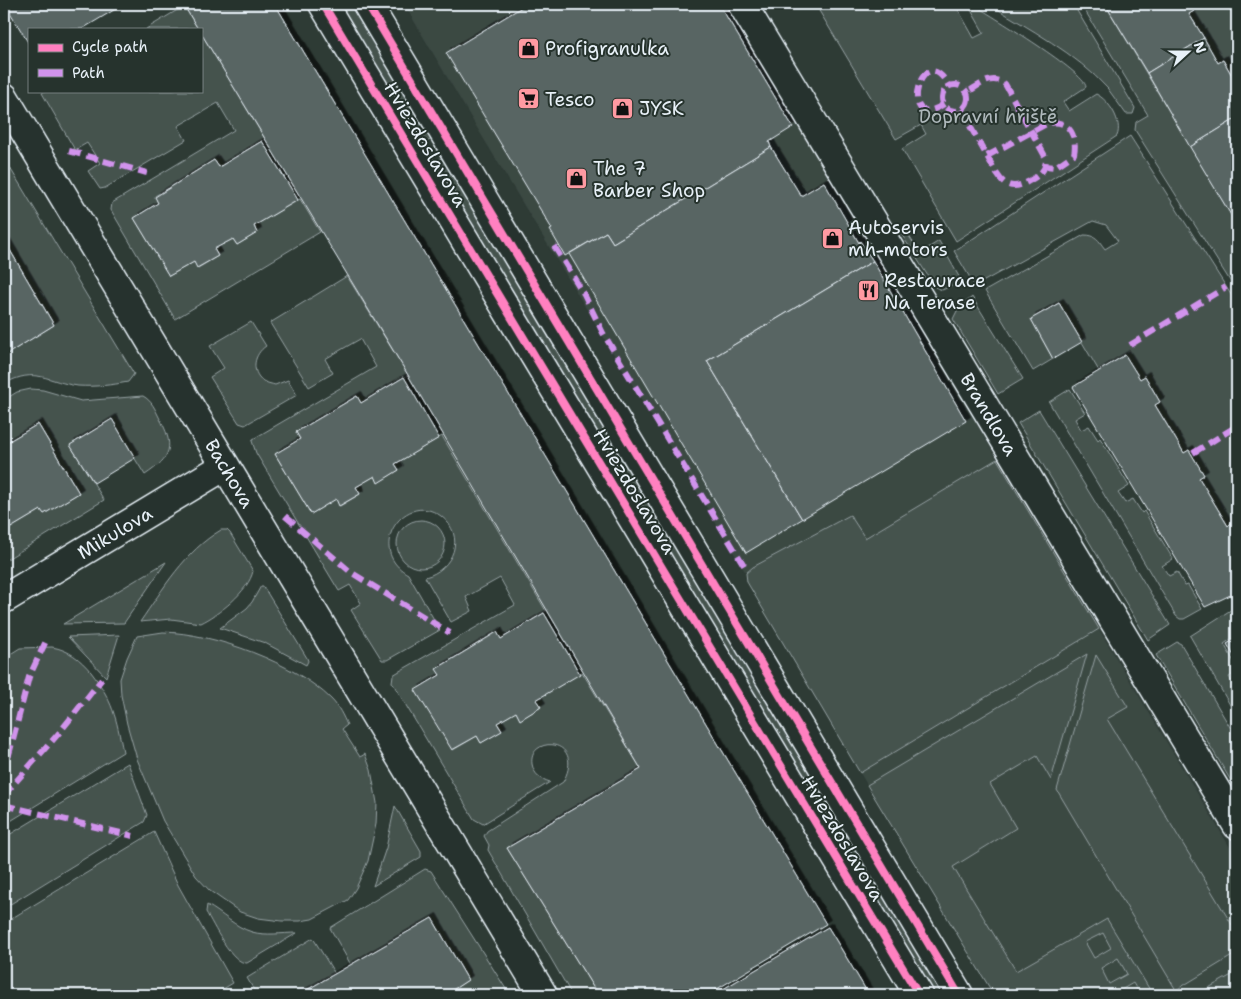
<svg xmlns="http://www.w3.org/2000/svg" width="1241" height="999" font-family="'Shantell Sans',sans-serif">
  <defs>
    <filter id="shadow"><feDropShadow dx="4.5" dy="-4.5" stdDeviation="0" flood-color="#0009"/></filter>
  </defs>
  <rect width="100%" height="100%" fill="#2e3b35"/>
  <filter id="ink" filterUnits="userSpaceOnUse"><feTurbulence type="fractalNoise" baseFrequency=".02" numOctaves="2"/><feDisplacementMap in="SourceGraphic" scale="10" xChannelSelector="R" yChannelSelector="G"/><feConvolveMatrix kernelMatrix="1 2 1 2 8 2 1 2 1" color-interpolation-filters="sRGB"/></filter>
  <g filter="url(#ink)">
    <g fill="#3b4843">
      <path d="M404,4H731L821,154L997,459L865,538L849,515L753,567L746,573L470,116Z"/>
      <path d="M1099,629L1237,859V995H994L860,773Z"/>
    </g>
    <g fill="#45524e" stroke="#96a2a3" fill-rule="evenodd">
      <path d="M338,4H355L435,137L422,145Z"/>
      <path d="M815,4H955L974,38L984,33L971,10L972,6H976C993,17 1085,72 1086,87L1063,102L1069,111L1096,94C1109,100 1123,122 1117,136L956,241L902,149L926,134L921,125L896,139Z"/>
      <path d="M989,4H1073L1135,108L1133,114H1126C1120,106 1114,97 1108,89C1076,53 1029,29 989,4Z"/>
      <path d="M1081,4H1105L1237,225V292L1135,130L1136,122L1148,115Z"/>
      <path d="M1190,4H1237V84L1223,60L1218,63L1189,14L1194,11Z"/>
      <path d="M184,6L198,29H146Z"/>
      <path d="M201,33L265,139L219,167L214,160L155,196L158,203L134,218L169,276L194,262L198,268L218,256L214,249L233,239L237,245L257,233L254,226L300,199L320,232L175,319L111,210L112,203L234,130L218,103L178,126L186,140L105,188L100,189L88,171L100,163L87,143L75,150L42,93L45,91H201Z"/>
      <path d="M1130,136L1237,304V541L1125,356L1099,371L1059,303L1031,319L1053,359L1033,371L985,291L1084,235C1097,235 1098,240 1105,249L1118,241L1106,225L1093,221L975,286L954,251Z"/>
      <path d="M446,155L949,995H931L433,163Z"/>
      <path d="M4,158L134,374L128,382C112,385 95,387 78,386C48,382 36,366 4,384V356L54,325L4,240Z"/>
      <path d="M905,230L920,253L939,241L962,282L942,290L935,287L900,232Z"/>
      <path d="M347,276L408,375L361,403L356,396L296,432L300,439L275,454L311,514L336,499L340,506L360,494L356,487L375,476L379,482L399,470L395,464L442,436L546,611L501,639L496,632L437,668L440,675L416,690L453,750L477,736L481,743L502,730L497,723L516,712L520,719L540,708L536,700L582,672L641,769L507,848L598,995H572L488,850L489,845L484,836L487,831L563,782C587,738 528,734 532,764C534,775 541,779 550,782L483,824L474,819L392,682L393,675L398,672L515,605L500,578L466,597L472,611L451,622L425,577C453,570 467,536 441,516C405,489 364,550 408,574L440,630L387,660H382L351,610L361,603L350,585L339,591L256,453L252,441L253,439L376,367L360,339L325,359L333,373L309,387L270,323Z"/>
      <path d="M972,297L1023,379L998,394L953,319L958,309Z"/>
      <path d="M251,322L266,346C254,354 250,371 263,381C266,383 272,384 275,385L288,380L297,395L245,425L239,423L210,377L224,368L210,346Z"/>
      <path d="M31,389L43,390L81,401L143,396C152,401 155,409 159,417C175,446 172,457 145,475L111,420L70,445L104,500L4,561V539L6,537L4,532L41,510L44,514L79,493L38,424L4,444V400L17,392Z"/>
      <path d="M1070,389L1085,413L1075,419L1081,430L1089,426L1098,440L1100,438L1129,486L1118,493L1125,503L1133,499L1142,513L1144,511L1173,559L1162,566L1169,576L1177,572L1185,586L1188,585L1202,609L1184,619H1180L1176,616L1049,402Z"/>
      <path d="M1039,410L1170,625L1148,640L1018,423Z"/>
      <path d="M997,459L1099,629L860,773L747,582L746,573L753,567L850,515L865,538Z"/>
      <circle cx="421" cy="544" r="24"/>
      <path d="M221,530H227L230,533L253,571C249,591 218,615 201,623L171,619L140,622C163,589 185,551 221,530Z"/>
      <path d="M166,562L124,623L63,624Z"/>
      <path d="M261,586H263L307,658L308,661L306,665L265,643L220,628L247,608L252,602Z"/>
      <path d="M1237,606V635L1224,644L1237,667V671L1229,677L1235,686L1237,685V717L1190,636Z"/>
      <path d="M163,632C214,633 295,663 331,699C339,707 343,716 347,725L342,729L360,757L365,754L371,770L377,803L376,824L368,861L356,888L348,900L312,919L300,921H282L258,918L240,912L210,891L196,876L163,821L137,759L127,724L121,695L120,679L127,658L137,636Z"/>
      <path d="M119,635L106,677L68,637Z"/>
      <path d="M1177,642L1181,644L1237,739V791L1156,655Z"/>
      <path d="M52,647C69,650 80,659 91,672C113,701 116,717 123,752L4,825V658L20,648Z"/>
      <path d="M1087,654L1051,780L1037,756L990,784L1016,828L953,867L1016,971L1107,919L1153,995H1140L1133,983L1116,993L1117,995H994L867,785ZM1103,933L1111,948L1094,958L1085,942ZM1118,958L1127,974L1109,984L1101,968Z"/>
      <path d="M1096,655L1128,707L1107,719L1237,933V953L1176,990L1057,790Z"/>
      <path d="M128,763L147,815L144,822L4,908V838Z"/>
      <path d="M395,806L421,851V857L373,886L386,848Z"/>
      <path d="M154,832L178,885L233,983L213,995H4V923Z"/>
      <path d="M425,869L431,871L436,879L506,989L505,994L445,995L468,980L432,918L351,965L330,928Z"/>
      <path d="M207,905C222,913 235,927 252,932C266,936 282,933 297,933L247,963C232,964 213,924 206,912Z"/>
      <path d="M313,938L335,974L298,995H257L247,978Z"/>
      <path d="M1237,972V995H1196Z"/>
    </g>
    <g fill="#596563" stroke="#e8f1f8" filter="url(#shadow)">
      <path d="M5,4H124L82,29H29V44Z"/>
      <path d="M183,4H275L826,924L707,995H598L507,848L641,769L408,375L201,33V29H198Z"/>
      <path d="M527,4H588L591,9L598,4H719L793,127L769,142L771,147L613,243L606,232L565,256L550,230L552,229L446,53Z"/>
      <path d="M1105,4H1190L1194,11L1189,14L1204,38L1147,73Z"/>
      <path d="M1204,38L1218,63L1223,60L1237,84V86L1234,88L1237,94V118L1190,147L1147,73Z"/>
      <path d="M1237,118V218L1234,220L1190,147Z"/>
      <path d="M262,141L298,200L254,226L257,233L237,245L233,239L214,249L218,256L197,268L194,262L169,276L134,218L158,203L155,197L214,160L219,167Z"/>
      <path d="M771,147L801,196L824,182L859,243L860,241L873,261L707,361L802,519L746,553L569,254L606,232L613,243Z"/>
      <path d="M4,240L54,325L4,356Z"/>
      <path d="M873,261L966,421L802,519L707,361Z"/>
      <path d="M1059,303L1082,342L1053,359L1031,319Z"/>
      <path d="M1125,355L1140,379L1145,376L1160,402L1155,405L1184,453L1189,450L1204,475L1199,478L1228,526L1232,522L1237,531V592L1205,607L1073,387Z"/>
      <path d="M404,377L439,438L395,464L399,470L378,483L375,476L356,487L360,494L339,506L336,499L311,514L275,454L300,439L296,432L357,396L361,403Z"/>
      <path d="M112,419L135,458L94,483L70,445Z"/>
      <path d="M38,424L79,493L44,514L41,510L4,532V444Z"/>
      <path d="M544,613L580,674L536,700L541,707L520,720L516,712L497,723L502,731L481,743L477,736L452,750L415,690L440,675L436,669L497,632L501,639Z"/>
      <path d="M1237,638V661L1227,644Z"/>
      <path d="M432,918L468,980L445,995H298Z"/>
      <path d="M828,927L869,995H713Z"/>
    </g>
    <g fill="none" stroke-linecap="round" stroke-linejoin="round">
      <defs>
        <g id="minor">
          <path d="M323,4L919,995"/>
          <path d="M367,4L959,995"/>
          <path id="s1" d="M742,4L1237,825"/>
          <path id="s2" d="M4,97L543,995"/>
          <path id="s3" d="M4,599L225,466"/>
        </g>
      </defs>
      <use href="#minor" stroke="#e8f1f8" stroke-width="31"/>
      <use href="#minor" stroke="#26332d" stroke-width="28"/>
      <g stroke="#d193ec" stroke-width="6" stroke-dasharray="12 6" stroke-linecap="butt">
        <circle cx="955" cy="98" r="13"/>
        <path d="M944,104C895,137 922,33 949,87"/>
        <path d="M961,110L997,174C1007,190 1017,188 1031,180C1041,174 1046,170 1046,158L1005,84C991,74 980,85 966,93"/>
        <path d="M69,151L147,173"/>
        <path d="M987,156L1046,124C1067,117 1078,135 1074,154L1055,167L1046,166"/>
        <path d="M554,246L584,294L603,333L745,567"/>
        <path d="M1130,345L1226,287"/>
        <path d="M1193,453L1237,426"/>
        <path d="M285,516L352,573L450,633"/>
        <path d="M4,774L29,677L47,639"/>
        <path d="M4,795L59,733L102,679"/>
        <path d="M4,805L133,836"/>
      </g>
      <defs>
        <g id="cycleway">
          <path d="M323,4L919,995"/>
          <path d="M367,4L959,995"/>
        </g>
      </defs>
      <use href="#cycleway" stroke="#26332d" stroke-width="11"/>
      <use href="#cycleway" stroke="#ff80c0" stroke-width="8"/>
    </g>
  </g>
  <defs>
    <symbol id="shop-square" viewBox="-11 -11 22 22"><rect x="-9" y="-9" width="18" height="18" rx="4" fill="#ff9aa2" stroke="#26332d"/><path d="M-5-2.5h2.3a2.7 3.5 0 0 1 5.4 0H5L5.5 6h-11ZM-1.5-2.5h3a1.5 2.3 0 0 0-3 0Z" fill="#111"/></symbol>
    <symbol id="supermarket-square" viewBox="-11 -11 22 22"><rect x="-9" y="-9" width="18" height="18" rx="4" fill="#ff9aa2" stroke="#26332d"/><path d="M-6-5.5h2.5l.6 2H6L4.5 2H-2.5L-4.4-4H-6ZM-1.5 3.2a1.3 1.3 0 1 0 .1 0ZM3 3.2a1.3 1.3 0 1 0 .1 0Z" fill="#111"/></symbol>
    <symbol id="restaurant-square" viewBox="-11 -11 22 22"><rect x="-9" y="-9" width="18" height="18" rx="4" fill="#ff9aa2" stroke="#26332d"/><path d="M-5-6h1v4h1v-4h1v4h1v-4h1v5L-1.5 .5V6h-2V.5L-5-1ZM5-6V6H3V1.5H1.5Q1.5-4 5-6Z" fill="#111"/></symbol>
  </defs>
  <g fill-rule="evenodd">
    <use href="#shop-square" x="516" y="36" width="25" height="25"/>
    <use href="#supermarket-square" x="516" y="86" width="25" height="25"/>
    <use href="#shop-square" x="610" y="96" width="25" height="25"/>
    <use href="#shop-square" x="564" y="166" width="25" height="25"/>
    <use href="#shop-square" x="820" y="226" width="25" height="25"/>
    <use href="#restaurant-square" x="856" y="278" width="25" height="25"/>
  </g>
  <g text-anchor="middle" stroke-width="4" stroke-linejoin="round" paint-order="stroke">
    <g font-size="19" fill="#e8f1f8" stroke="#26332d" text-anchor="start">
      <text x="545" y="55">Profigranulka</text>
      <text x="545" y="106">Tesco</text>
      <text x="639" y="115">JYSK</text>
      <text x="593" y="175">The 7<tspan x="593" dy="22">Barber Shop</tspan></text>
      <text x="848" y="234">Autoservis<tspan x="848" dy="22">mh-motors</tspan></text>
      <text x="884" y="287">Restaurace<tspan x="884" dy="22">Na Terase</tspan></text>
    </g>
    <g font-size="19" fill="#afb9bc" stroke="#26332d">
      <text x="988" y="123">Dopravní hřiště</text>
    </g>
    <g font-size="19" fill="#e8f1f8" stroke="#26332d">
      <text transform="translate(426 144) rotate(59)" y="7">Hviezdoslavova</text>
      <text dy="7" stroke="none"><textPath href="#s1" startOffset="479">Brandlova</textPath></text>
      <text dy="7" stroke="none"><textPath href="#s2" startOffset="439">Bachova</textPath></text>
      <text transform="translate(635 491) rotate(59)" y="7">Hviezdoslavova</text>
      <text dy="7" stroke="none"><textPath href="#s3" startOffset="129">Mikulova</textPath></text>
      <text transform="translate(843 838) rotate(59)" y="7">Hviezdoslavova</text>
    </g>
  </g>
  <rect width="1241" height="999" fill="none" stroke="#26332d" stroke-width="20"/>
  <rect x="10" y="10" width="1221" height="979" fill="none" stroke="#e8f1f8" stroke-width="2" filter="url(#ink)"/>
  <rect x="28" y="28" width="175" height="65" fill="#26332d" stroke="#747f7e"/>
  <rect x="38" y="44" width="25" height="8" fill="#ff80c0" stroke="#747f7e"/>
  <text x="72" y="52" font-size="15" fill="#e8f1f8">Cycle path</text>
  <rect x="38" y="69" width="25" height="8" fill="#d193ec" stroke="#747f7e"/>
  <text x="72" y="78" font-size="15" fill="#e8f1f8">Path</text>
  <g transform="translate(1188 52) rotate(69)" stroke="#26332d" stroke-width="4" paint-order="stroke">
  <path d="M0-4L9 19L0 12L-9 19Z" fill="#e8f1f8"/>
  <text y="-8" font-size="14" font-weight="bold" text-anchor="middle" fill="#e8f1f8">N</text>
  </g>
</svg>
